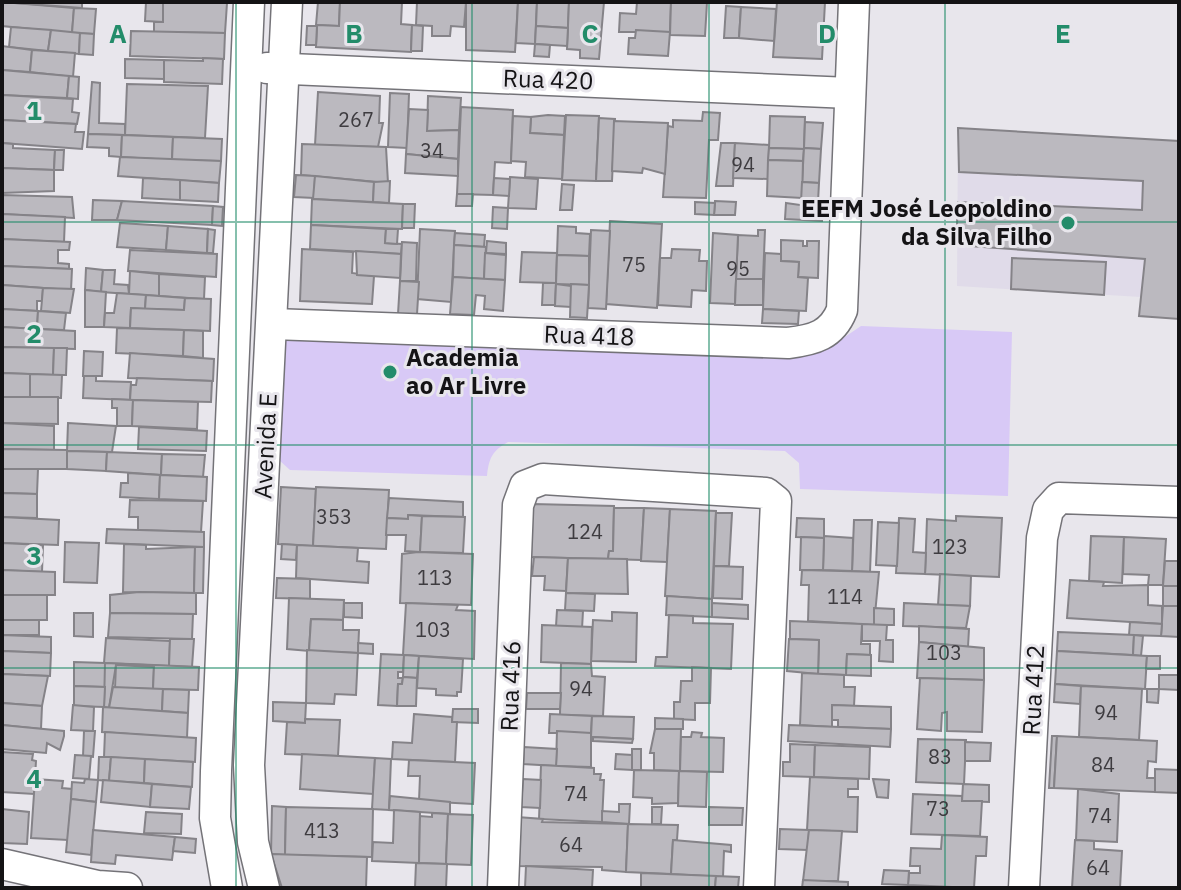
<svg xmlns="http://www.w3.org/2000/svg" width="1181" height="890" font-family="'IBM Plex Sans',sans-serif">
  <rect width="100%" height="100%" fill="#e8e6ec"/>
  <path fill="#e0dbe9" d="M958,128L1179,141V319L1139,316L1141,297L957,286Z"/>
  <path fill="#d8c9f6" d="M861,326L1012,332L1008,496L800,489L799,463L785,451L508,442C492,451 489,458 487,476L290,470L279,460L282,340L291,329L765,351L830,347Z"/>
  <g fill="#bbb9bf" stroke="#858388" stroke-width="2">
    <path d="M2,2L74,8L72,33L2,26Z"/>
    <path d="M2,2H82V8Z"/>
    <path d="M146,2H163V22L145,21Z"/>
    <path d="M163,2L227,3L225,33L154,32V22H163Z"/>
    <path d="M318,2H340L339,26L316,25Z"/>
    <path d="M340,2H402L401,24L412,25L411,52L316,47L317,25L339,26Z"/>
    <path d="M417,2H466L464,27L451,26L450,36H432V26L416,25Z"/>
    <path d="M466,2H518L515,52L466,50Z"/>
    <path d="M518,2H537L535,44L516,43Z"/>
    <path d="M537,2H569L568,28L536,26Z"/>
    <path d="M569,2H604L599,59L580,58V50L567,49Z"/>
    <path d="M637,2H671L670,32H619L620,13L636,14Z"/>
    <path d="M671,2H707L705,36L670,35Z"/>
    <path d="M777,2H825L822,59L773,57Z"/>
    <path d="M726,6L741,7L739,38H724Z"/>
    <path d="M741,7L776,9L774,41L739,38Z"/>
    <path d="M74,8L96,9L94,34L72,33Z"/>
    <path d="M412,25L423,26L422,51H411Z"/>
    <path d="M307,26H317L316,45H306Z"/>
    <path d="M536,26L568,28L567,46L535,44Z"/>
    <path d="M11,27L51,30L48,51L9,47Z"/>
    <path d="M51,30L80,33L79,54L48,51Z"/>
    <path d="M636,30L670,32L668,56L628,54L629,38H635Z"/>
    <path d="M131,31L225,33L224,59L130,56Z"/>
    <path d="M80,33L94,34L93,55L79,54Z"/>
    <path d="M535,44L550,45L549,57L534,56Z"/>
    <path d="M2,46L32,50L30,72L2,70Z"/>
    <path d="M32,50L75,53L73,77L30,72Z"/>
    <path d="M203,58L223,59L222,84L164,82V60L203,61Z"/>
    <path d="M125,59L164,60V79L125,78Z"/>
    <path d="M2,70L69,76L67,98L2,95Z"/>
    <path d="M69,76L79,77L78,99L67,98Z"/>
    <path d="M92,82L100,83L99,123L125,124V135L88,134Z"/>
    <path d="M127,84L208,86L205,138L125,135Z"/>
    <path d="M318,92L380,96L379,123H383L378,147L315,145Z"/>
    <path d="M390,93L409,94L407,148L388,147Z"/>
    <path d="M2,95L73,99L72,112L79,113L77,124L2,120Z"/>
    <path d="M428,96L461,98L459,130L427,131Z"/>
    <path d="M461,107L513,110L511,163L495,162L493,195L457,194Z"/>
    <path d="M409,109L428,110L427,131L459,130L458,159L406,154Z"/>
    <path d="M703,112L720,113L718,140H709L706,198L663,197L668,126L673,127V120L702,121Z"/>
    <path d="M548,115L565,116L564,135L530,133L531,117Z"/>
    <path d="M566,115L599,116L596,181L562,180Z"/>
    <path d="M513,116L531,117L530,133L564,135L562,179L525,177L526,162L511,161Z"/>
    <path d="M770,116L805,117L804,149L769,148Z"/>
    <path d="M599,118L615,119L612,181H596Z"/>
    <path d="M2,120L76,124L75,132H84L82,149L2,143Z"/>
    <path d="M614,121L668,123L665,174L643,168L642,173L612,171Z"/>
    <path d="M805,122L823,123L821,149L804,148Z"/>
    <path d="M958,128L1179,141V319L1139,316L1145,259L956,245L958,202L1142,210L1143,181L959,172Z"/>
    <path d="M88,134L122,135L121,157L109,156V148L87,147Z"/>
    <path d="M122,135L173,137L172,160L121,157Z"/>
    <path d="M173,137L222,139L221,161L172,160Z"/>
    <path d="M2,143L13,144V148L55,150L54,170L2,168Z"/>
    <path d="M721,143H735L733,186H716Z"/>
    <path d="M735,143L769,145L768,179L733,178Z"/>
    <path d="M302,144L386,147L388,183L301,175Z"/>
    <path d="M769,148L804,149L803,161L768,160Z"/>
    <path d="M804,148L821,149L819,183L802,182Z"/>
    <path d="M55,150H64L63,170H54Z"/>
    <path d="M406,154L458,159V176L405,173Z"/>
    <path d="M120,157L221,161L219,183L118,176Z"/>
    <path d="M768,160L803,161L802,198L767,196Z"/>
    <path d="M2,168L54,170V191L2,193Z"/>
    <path d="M296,175L315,176L314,198L294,197Z"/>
    <path d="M315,176L374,182L373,202L313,199Z"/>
    <path d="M510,177L538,179L536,209L508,208Z"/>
    <path d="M143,178L180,180V200L142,198Z"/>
    <path d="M494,178L510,179L509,196L493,195Z"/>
    <path d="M180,180L219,183L218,202L180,200Z"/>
    <path d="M390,181L389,203L373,202L374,182Z"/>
    <path d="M802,182L819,183L818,202H801Z"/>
    <path d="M562,184L574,185L572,210H560Z"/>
    <path d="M457,194H473L472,206H456Z"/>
    <path d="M2,195L72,197L74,218L2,214Z"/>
    <path d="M312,199L403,204L402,229L311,225Z"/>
    <path d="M93,200L122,201L117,220H92Z"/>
    <path d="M122,201L213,206L212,225L117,220Z"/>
    <path d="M715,201L736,202L735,215H714Z"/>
    <path d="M695,202L715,203L714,215L695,214Z"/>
    <path d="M786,203L822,208V221L785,219Z"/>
    <path d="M403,204H415L414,228H402Z"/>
    <path d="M213,206L223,207L222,226L212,225Z"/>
    <path d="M493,207L508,208L507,229L492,228Z"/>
    <path d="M2,214L65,217L64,242L2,239Z"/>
    <path d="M610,221L662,224L657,308L606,304Z"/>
    <path d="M120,223L168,226L166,250L117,247Z"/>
    <path d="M311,225L386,229L385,243L402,244L401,254L310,249Z"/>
    <path d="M168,226L208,229L207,253L166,250Z"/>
    <path d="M558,226L576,227V233L590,234L589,256L557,255Z"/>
    <path d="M208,229L215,230L213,253H207Z"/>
    <path d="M386,229H398L397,244L385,243Z"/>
    <path d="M420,229L455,231L451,302L417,299Z"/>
    <path d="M591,230L610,231L606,309L588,308Z"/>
    <path d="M758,230H765L763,279H736L738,235L758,236Z"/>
    <path d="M455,233L485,235L484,247L454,245Z"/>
    <path d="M713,233L738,235L735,304L710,303Z"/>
    <path d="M2,239L70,242L69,250H58V263L69,264V269L2,266Z"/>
    <path d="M781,240L803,241V246H807V241H819L818,278L798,277L799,262L781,261Z"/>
    <path d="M487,241L506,243V254L486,253Z"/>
    <path d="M402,242L417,243L416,281H400Z"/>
    <path d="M454,245L486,247L484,279L453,277Z"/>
    <path d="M302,249L353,252L352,273L374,276L372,304L300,301Z"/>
    <path d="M672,249L700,250L699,261H707L706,291L692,290L691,307L658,305L660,258H671Z"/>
    <path d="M130,250L217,254L216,277L128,271Z"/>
    <path d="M356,251L401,254L400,278L357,275Z"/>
    <path d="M522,252L557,253L556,283L520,282Z"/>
    <path d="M485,253L506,255L505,280L484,279Z"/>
    <path d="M765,253L781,254V261L799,262L798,277L808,278L806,311L763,309Z"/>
    <path d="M557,255L589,256V285L556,284Z"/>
    <path d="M1012,258L1106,262L1104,295L1011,289Z"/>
    <path d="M2,266L72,269L71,290L2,285Z"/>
    <path d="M86,268L103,270L101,292L85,290Z"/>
    <path d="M103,270H115L114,284L128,285L129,294L101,292Z"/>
    <path d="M130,271L159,274V296L129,294Z"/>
    <path d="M159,274L205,277L204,299L159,296Z"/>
    <path d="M453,277L505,280L503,311L484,309L485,296L476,295L474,315L450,314Z"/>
    <path d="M736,279H763V305H735Z"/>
    <path d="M400,281L419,282L417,314H398Z"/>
    <path d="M543,283H556L555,305H542Z"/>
    <path d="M556,284L571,286V307L555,306Z"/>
    <path d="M571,284L589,285L587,318L570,317Z"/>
    <path d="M2,285L43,288L42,301H37V311L2,309Z"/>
    <path d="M43,288L74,289L70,313L41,311Z"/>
    <path d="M85,290L106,292L104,327H85Z"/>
    <path d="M117,293L146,295L145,309L131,308L130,328L104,327L105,313H114Z"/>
    <path d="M146,295L185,298L184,310L145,309Z"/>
    <path d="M185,298L211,299L210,331L130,328L131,308L184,310Z"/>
    <path d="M2,309L38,311L37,329L2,327Z"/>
    <path d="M763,309L799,311L798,324L762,323Z"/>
    <path d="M38,311L66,313L64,330L37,329Z"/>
    <path d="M2,327L75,331V349L2,347Z"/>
    <path d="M117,328L184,330L183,356L116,353Z"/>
    <path d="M184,330L203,331V358L183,356Z"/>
    <path d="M2,347L54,348L53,375L2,373Z"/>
    <path d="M54,348H67L66,375H53Z"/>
    <path d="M84,351L103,352L102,376H83Z"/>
    <path d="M130,353L214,359L213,381L128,378Z"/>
    <path d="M2,373L30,374V397H2Z"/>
    <path d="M30,374L62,375L61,398L30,397Z"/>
    <path d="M84,376H96V381L131,382L130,400L83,398Z"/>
    <path d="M137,378L212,381L211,402L130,400L131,385H136Z"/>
    <path d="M2,397H58V424L2,423Z"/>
    <path d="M112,399L133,400L132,426H117V408H112Z"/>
    <path d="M133,400L198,402L197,429L132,426Z"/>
    <path d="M2,423L54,426V450L2,449Z"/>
    <path d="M68,423L116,426L112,452L67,451Z"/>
    <path d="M139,427L207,431L206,451L138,449Z"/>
    <path d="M2,449L67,450V469H2Z"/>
    <path d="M67,451L107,452L106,471L67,469Z"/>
    <path d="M107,452L162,454L161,475L106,471Z"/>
    <path d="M162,454L205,455L203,477L161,475Z"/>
    <path d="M2,469H38L37,494L2,493Z"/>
    <path d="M128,473L160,475L159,499L120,497L121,483H128Z"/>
    <path d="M160,475L207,477L206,501L159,499Z"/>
    <path d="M281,487L316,489L313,546L278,544Z"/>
    <path d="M316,487L389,490L386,549L313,546Z"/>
    <path d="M2,493L37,494V518L2,517Z"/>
    <path d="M389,498L463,502V517L408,515V519L387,518Z"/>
    <path d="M130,500L203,501L201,532L138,530V517H129Z"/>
    <path d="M533,504L614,506L613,551H609L608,559L526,557Z"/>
    <path d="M614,508H644L641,560L608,559L609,551H613Z"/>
    <path d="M644,508L670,509L667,562L641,561Z"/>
    <path d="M670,509L716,511L712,599L665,596Z"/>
    <path d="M716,513H732L729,566H714Z"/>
    <path d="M408,515L422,516L420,552L405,551L406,535H386L387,518L408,519Z"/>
    <path d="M422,516L465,517L463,553L420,552Z"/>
    <path d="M956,516L1002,518L999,577L925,574L927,519L956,521Z"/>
    <path d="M2,517L59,520L58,545L2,543Z"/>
    <path d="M797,518L824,519V538L796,537Z"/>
    <path d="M899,518L915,519L913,552L926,553L925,574L896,573Z"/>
    <path d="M854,520H872L870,572L852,571Z"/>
    <path d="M878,522L899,523L897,566L876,565Z"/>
    <path d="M107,529L204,532V547L106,543Z"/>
    <path d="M824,536L853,538L852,571L823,570Z"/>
    <path d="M1091,536L1124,537L1122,583L1089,581Z"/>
    <path d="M801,537L824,538L823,570H800Z"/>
    <path d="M1124,537L1166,539L1163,585H1148L1149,575L1123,574Z"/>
    <path d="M65,542L99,543L97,583L64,582Z"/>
    <path d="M2,543L43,545L42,572L2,570Z"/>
    <path d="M124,544L146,545V549L195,547L194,593L123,592Z"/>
    <path d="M282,544L297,545L296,560L281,559Z"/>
    <path d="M297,545L358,548L357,561L369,562L368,583L296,578Z"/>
    <path d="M195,547H204L203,593H194Z"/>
    <path d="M418,552L473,554L471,605L400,603L402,554Z"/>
    <path d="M534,557L568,558L566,591L544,590L545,576H532Z"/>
    <path d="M568,558L627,559L628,594L566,593Z"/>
    <path d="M1165,561H1179V586H1163Z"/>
    <path d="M714,566L743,567L742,599L713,598Z"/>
    <path d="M2,570L55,572V595H2Z"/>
    <path d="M802,570L879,572L874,625L808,621L809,585H801Z"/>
    <path d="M940,574L971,576L970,606L938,605Z"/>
    <path d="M277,578L310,579V599L276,598Z"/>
    <path d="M1070,580L1104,582L1103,586L1148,585V605L1162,606V624L1067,618Z"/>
    <rect x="1163" y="586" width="16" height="20"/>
    <path d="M139,592L196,593V614L110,613V595Z"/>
    <path d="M566,593L595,594L594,611L565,610Z"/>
    <rect x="2" y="595" width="45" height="25"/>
    <path d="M667,596L712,599V617L666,615Z"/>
    <path d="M289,598L344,600L343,620L311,619L309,651L287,649Z"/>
    <path d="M344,603H362V618L344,617Z"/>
    <path d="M406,603L458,605L456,610L475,611L474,659L403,655Z"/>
    <path d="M712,603L748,605V619L712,617Z"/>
    <path d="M904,603L970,606L966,628L903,626Z"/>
    <path d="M1163,606H1179V637L1161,636Z"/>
    <path d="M874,608L894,609V625H874Z"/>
    <path d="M557,610L583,611L582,629L556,626Z"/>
    <path d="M612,612L637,613L636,662L591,661L593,620L612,621Z"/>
    <path d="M74,613H93V637L74,636Z"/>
    <path d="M110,613L193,614L192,639L108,637Z"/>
    <path d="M669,615L693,616V623L733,624L731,669L655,666L656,657H667Z"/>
    <path d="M311,619L343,620V630H359L358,653L309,651Z"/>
    <rect x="2" y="620" width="37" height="15"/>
    <path d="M790,621L862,624L861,644H870V655L847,654L846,675L818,674L819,640L790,639Z"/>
    <path d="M1130,622L1162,624L1161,636L1129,635Z"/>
    <path d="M862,624L887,625L886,640H893V662L879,661L880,641H862Z"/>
    <path d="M542,625L592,627L591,664L541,662Z"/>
    <path d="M919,626L969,629L968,647L919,642Z"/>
    <path d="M1058,632L1134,635L1133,655L1057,651Z"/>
    <path d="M2,635L51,637V653L2,651Z"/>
    <path d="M1134,635L1143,636L1141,656L1133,655Z"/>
    <path d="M106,638L170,641L169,666L104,663Z"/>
    <path d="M170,639H194L192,667L169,666Z"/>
    <path d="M789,639L819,640L818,674L787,671Z"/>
    <path d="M919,642L984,648V680L917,678Z"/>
    <path d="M358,643L373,644V654L358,653Z"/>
    <path d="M307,650L358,653L356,695L335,694L334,704L306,703Z"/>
    <path d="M2,651L51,653L50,676L2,674Z"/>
    <path d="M1057,651L1147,656L1145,689L1055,684Z"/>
    <path d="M381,654L404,655L403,672H398V678H403L402,684H398L397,706L378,705Z"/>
    <path d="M847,654L871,655V676L846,675Z"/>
    <path d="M404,655L419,656L417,678L403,677Z"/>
    <path d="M419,656L463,659L461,692H457V696L436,695V689L417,688Z"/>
    <path d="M1147,656H1160V669H1146Z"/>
    <path d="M74,662L105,663V687L74,686Z"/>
    <path d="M105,663L154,665H116L109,708L104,707Z"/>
    <path d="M561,663L591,664L592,676L605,677L603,716L560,715Z"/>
    <path d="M116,665L154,667L153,689L115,688Z"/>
    <path d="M154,665L199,667L198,690L153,689Z"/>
    <path d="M692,667L711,668L710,703H695V720L674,719V702H680L681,681H692Z"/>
    <path d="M802,673L844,675V687H855L854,706L832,705V727L800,725Z"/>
    <path d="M2,674L48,676L42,706L2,703Z"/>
    <path d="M1159,675H1179V690L1159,689Z"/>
    <path d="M403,677L417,678L416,706H397L398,684H402Z"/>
    <path d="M920,678L984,680L982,732L947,731V712L942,713L941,731L917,729Z"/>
    <path d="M1055,684L1081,686L1080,704L1054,702Z"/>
    <path d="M74,686L105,687L104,707L74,706Z"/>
    <path d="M1081,686L1142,689L1139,740L1079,737Z"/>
    <path d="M113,687L163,689L162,711L109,708Z"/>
    <path d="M163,689L189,690L188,713L162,711Z"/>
    <path d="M1147,689H1159L1158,703L1147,702Z"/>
    <path d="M527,693H561L560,709H526Z"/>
    <path d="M273,702L306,703L305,723L273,721Z"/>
    <path d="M2,703L42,706L41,729L2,725Z"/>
    <path d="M73,705L94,707L93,731L71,730Z"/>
    <path d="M832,705L891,707V729L838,727V720H832Z"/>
    <path d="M103,707L188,713L187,738L102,732Z"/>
    <path d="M453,709H478V723L452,722Z"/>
    <path d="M414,714L452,717V722H457L455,762L392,759L393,742L412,743Z"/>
    <path d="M550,714L592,716L591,733H549Z"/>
    <path d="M592,716L634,717L633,739L591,737Z"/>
    <path d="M655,718L683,719V729H655Z"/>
    <path d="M305,719L340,720L338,756L285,754L287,722L305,723Z"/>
    <path d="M2,725L64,731V736L60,750L47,743L46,753L2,749Z"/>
    <path d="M789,725L891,729L890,747L788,741Z"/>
    <path d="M655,729H681L680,771L654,770V753H650Z"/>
    <path d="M84,731H95L93,757L83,756Z"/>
    <path d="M557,731L591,733V767L556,766Z"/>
    <path d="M105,732L196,738L195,762L104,757Z"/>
    <path d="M692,732L702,733L701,737L724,738L723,772L680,771L681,737H691Z"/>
    <path d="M1052,736H1057L1054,788H1049Z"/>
    <path d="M1057,736L1157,741L1156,762L1148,761L1147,778H1155V792L1054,788Z"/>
    <path d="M593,737L633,739L632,743L593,741Z"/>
    <path d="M918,739L966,740L964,784L916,782Z"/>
    <path d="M965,742L991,743L990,761H965Z"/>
    <path d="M790,744L815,745L814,777L783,776V762H790Z"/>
    <path d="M815,745L870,747L869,779L814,777Z"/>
    <path d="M524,747L557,749L556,766L523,764Z"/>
    <rect x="632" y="749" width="9" height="21"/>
    <path d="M2,752L33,754L32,760L36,761L34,794L2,792Z"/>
    <path d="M302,754L375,758L373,794L300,789Z"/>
    <path d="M616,754L632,755V770L615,769Z"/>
    <path d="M75,755L91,756L89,779L73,778Z"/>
    <path d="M99,757H111L109,781L98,780Z"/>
    <path d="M111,757L145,759L144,783L109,781Z"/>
    <path d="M375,758L391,759L389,810L372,809Z"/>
    <path d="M145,759L193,762L192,787L144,783Z"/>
    <path d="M409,760L475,763L473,804L419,801L420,776H408Z"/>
    <path d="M541,765L594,768V774H601L600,780H604L602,822L539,819Z"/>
    <path d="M1155,769L1179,770V793L1155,792Z"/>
    <path d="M634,770L679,771L678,803L652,804V798L633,797Z"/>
    <path d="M679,771L707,772L706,807L678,806Z"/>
    <path d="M810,777L858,779V789H848V797H858L857,832L807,830Z"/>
    <path d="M35,779L63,781L62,788L72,789L68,840L31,838Z"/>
    <path d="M85,779L98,780L96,802L71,799L72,782L84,783Z"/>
    <path d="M523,779L541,780L540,808L521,807Z"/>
    <path d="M873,779L889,780L888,798L877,797Z"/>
    <path d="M103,780L152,784L150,807L101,802Z"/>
    <path d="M152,784L191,787L189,809L150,807Z"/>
    <path d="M963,784L989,785V802L962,801Z"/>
    <path d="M1078,789L1119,794L1117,842L1076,840Z"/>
    <path d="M913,794L962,796V801H982L980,836L911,834Z"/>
    <path d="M390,796L450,802V814L389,810Z"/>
    <path d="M71,799L96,802L91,855L66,852Z"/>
    <path d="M619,804H630L629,824L602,822V811L619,812Z"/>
    <path d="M272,806L286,807L285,855L271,854Z"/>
    <path d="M286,807L373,809L372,857L285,855Z"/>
    <path d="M652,807H662L661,824H652Z"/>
    <path d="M709,807L743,808L742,825H709Z"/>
    <path d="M2,809L29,812L27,844L2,843Z"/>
    <path d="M394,810L420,812L419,863L372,861L373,842L393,843Z"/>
    <path d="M146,812L182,814L181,834L144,833Z"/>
    <path d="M432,813L448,814L446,864L419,863L420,816L432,817Z"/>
    <path d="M448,814L473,815L471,865L446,864Z"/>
    <path d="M517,817L543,819L542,822L628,824L626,872L602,870V867L515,866Z"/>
    <path d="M628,824L678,825L677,840H673L671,874L626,872Z"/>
    <path d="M780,829L809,830L808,850L779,849Z"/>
    <path d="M93,830L175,837L172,860L116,855L115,864L91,862Z"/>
    <path d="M809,830L842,831L838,881H803Z"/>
    <path d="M942,835L987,837L986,856H976L974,888L908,885L909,873H920V866H910L911,848L941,849Z"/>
    <path d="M175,837L196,839L195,853L173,851Z"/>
    <path d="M673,840L731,845V852L724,851L723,877L671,874Z"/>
    <path d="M1075,840L1094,841V849L1122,851L1120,888H1072Z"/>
    <path d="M271,854L367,857L366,888H282Z"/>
    <path d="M416,863L447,864L446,888H415Z"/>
    <path d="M526,866L593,870L592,888H525Z"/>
    <path d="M884,870L909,871L908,885L882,884Z"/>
    <path d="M641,873L716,876L715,888H641Z"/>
    <path d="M716,876L739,877L738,888H715Z"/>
    <path d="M803,880L848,882V888H802Z"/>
  </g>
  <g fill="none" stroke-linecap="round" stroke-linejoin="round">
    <defs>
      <g id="minor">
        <path d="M267,68L850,93"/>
        <path d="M273,324L788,343C814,340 832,335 842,310L854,2"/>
        <path d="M2,864L98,886L127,888"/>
        <path d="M227,888L215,818L216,771L249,2"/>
        <path d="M264,888L253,842L249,765L287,2"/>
        <path d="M503,888L518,505L525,486L543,479L766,493L776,501L759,888"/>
        <path d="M1024,888L1042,538L1048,510L1059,498L1179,502"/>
      </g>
    </defs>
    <use href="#minor" stroke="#747378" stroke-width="33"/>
    <use href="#minor" stroke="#fff" stroke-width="30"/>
  </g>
  <path fill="none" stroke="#238c6a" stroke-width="2" stroke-opacity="0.55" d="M236,2V888M472,2V888M709,2V888M945,2V888M2,222H1179M2,445H1179M2,668H1179"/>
  <g fill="#238c6a" stroke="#e8e6ec" stroke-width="3">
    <circle cx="1068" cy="223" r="8"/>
    <circle cx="390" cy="372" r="8"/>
  </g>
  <g text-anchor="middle" stroke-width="6" stroke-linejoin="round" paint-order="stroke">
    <g font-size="20" fill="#3e3c40">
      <text x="356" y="127">267</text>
      <text x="432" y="158">34</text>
      <text x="743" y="172">94</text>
      <text x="634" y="272">75</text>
      <text x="738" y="276">95</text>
      <text x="334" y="524">353</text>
      <text x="585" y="539">124</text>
      <text x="950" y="554">123</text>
      <text x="435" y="585">113</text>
      <text x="845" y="604">114</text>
      <text x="433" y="637">103</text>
      <text x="944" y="660">103</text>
      <text x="581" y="696">94</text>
      <text x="1106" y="720">94</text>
      <text x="940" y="764">83</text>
      <text x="1103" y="772">84</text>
      <text x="576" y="801">74</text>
      <text x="938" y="816">73</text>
      <text x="1100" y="823">74</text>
      <text x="322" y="838">413</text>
      <text x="571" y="852">64</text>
      <text x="1098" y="875">64</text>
    </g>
    <g font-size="24" fill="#141315" stroke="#e8e6ec">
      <text transform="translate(548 80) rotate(2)" y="8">Rua 420</text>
      <text transform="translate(589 336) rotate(2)" y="8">Rua 418</text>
      <text transform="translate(266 446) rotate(-87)" y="8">Avenida E</text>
      <text transform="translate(511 686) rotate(-88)" y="8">Rua 416</text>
      <text transform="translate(1034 690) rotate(-87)" y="8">Rua 412</text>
    </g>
    <g font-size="24" font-weight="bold" fill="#141315" stroke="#e8e6ec" text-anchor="end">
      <text x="1052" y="217">EEFM José Leopoldino<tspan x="1052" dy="28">da Silva Filho</tspan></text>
      <text x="406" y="366" text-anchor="start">Academia<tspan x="406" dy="28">ao Ar Livre</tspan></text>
    </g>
  </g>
  <g font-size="26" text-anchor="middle" font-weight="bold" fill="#238c6a" stroke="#e8e6ec" stroke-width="6" stroke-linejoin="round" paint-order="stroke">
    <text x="118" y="43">A</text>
    <text x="354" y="43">B</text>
    <text x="590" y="43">C</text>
    <text x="827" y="43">D</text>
    <text x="1063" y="43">E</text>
    <text x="34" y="120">1</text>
    <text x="34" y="343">2</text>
    <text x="34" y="565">3</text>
    <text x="34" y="788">4</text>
  </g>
  <rect width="1181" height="890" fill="none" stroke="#141315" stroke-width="8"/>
</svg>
